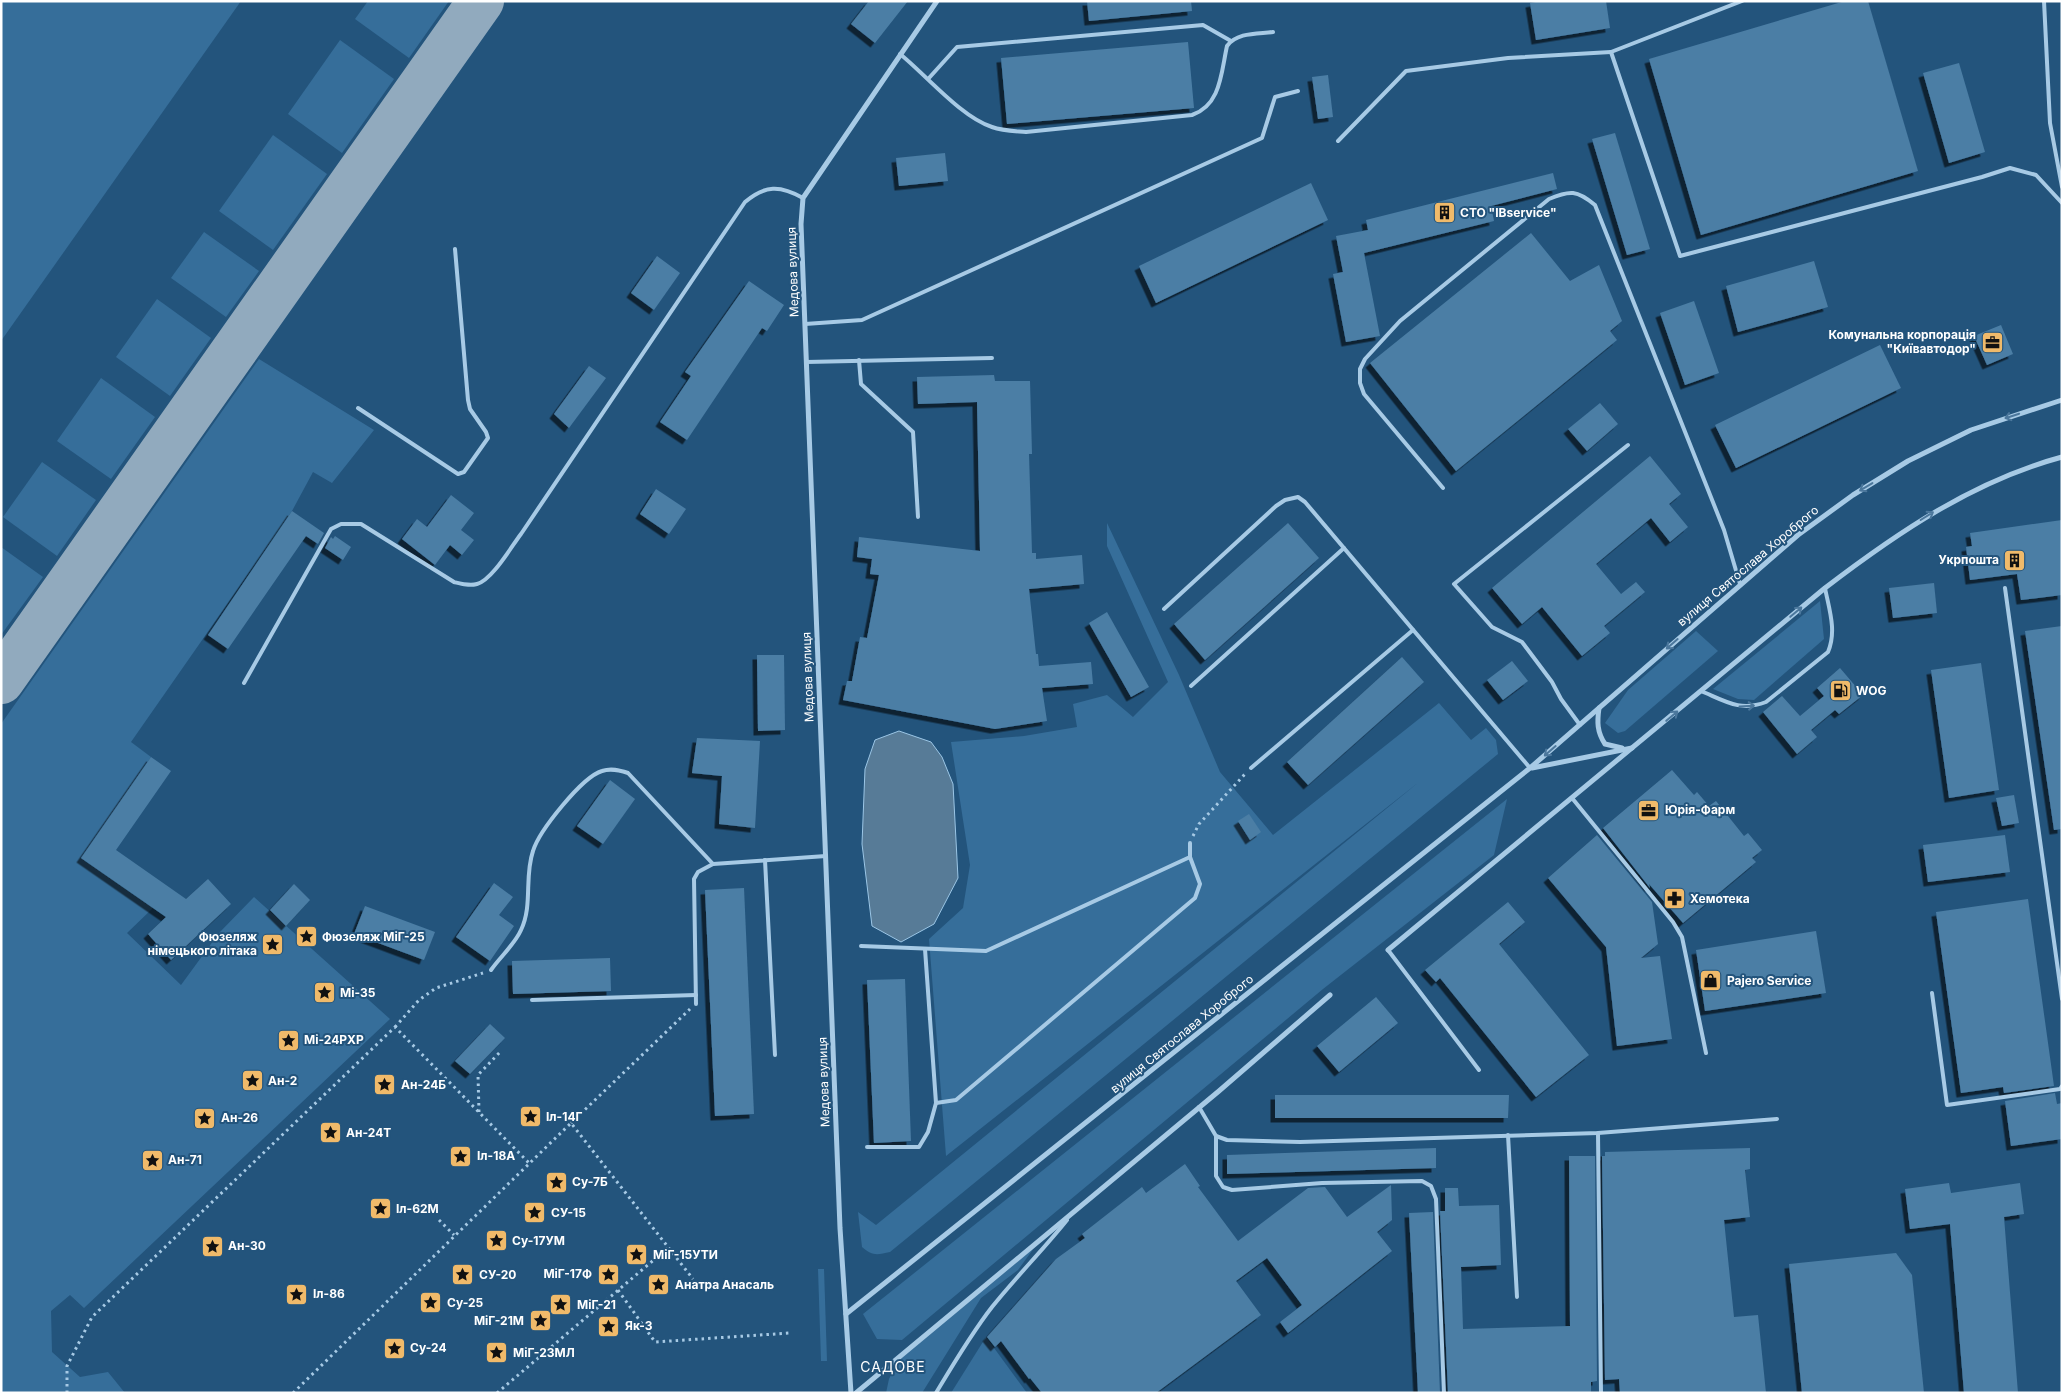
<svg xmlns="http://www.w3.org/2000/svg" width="2063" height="1394" font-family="Inter,sans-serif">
  <defs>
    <filter id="shadow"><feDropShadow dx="-4.5" dy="4.5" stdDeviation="0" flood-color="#0009"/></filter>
  </defs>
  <rect width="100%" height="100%" fill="#23547c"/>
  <g fill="#366e9a">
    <path d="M1,1H241L1,341Z"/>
    <path d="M368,1H449L409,58L355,19Z"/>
    <path d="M340,40L394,79L342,153L288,114Z"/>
    <path d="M273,135L327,174L273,250L219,211Z"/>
    <path d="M204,232L259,271L226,317L171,278Z"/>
    <path d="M157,299L211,338L170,396L116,357Z"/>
    <path d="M259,359L374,430L332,483L313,472L292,511L131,742L151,757L81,858L153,908L127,933L181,985L219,933L254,897L390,1019L84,1308L70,1295L51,1311L52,1352L80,1377L108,1372L125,1393H1V724Z"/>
    <path d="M101,378L155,417L111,479L57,441Z"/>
    <path d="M42,462L96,500L57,556L3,517Z"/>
    <path d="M1107,523L1179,675L1220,772L1273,835L1439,703L1471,740L1486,728L1496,740L1498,754L890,1252C877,1255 872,1256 862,1247L858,1212L876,1225L1419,782L946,1156L929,939L963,908L970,865L951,742L1024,736L1077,727L1073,704L1107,695L1133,717L1168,682L1107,546Z"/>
    <path d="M1,547L43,577L1,635Z"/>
    <path d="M1820,601L1824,639L1754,700L1738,699L1713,689Z"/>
    <path d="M1696,631L1718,651L1625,731L1618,733L1605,723L1628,690Z"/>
    <path d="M1507,799L1494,855L1323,989L902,1340L877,1339L863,1314Z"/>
    <path d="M1034,1248L1018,1270L981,1298L922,1393H886L889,1379L898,1361Z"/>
    <path d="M818,1269H824L827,1361H821Z"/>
    <path d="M986,1337L1027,1393H951Z"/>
  </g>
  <path fill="#577b97" stroke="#9bc6e6" d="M899,731L931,742L942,757L953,784L958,878L934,924L901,942L872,926L862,844L865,769L875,740Z"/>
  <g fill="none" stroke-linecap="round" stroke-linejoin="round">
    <path stroke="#91aabe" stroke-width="46" d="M1,681L481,1"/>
  </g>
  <g fill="#4b7ea5" filter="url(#shadow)">
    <path d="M869,1H908L875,43L851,24Z"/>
    <path d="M1087,1H1191L1192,11L1089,21Z"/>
    <path d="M1541,1H1606L1610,28L1536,40L1530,3Z"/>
    <path d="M1845,1H1868L1918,171L1701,235L1649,59Z"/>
    <path d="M1188,42L1194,108L1007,124L1001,58Z"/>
    <path d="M1959,63L1985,152L1949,163L1923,73Z"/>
    <path d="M1328,75L1333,117L1318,119L1312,77Z"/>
    <path d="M1615,133L1650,249L1627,255L1592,139Z"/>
    <path d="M945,153L948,181L899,186L896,158Z"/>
    <path d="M1553,173L1557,189L1491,206L1494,221L1364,253L1380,336L1346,342L1333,274L1343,272L1336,236L1368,230L1366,220Z"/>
    <path d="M1311,183L1328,220L1156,303L1139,266Z"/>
    <path d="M1531,233L1570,281L1599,265L1622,321L1610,331L1617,340L1456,471L1370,363Z"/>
    <path d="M657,256L680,273L654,310L631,293Z"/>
    <path d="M1814,261L1828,307L1738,332L1726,286Z"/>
    <path d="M749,281L784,305L767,331L762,328L687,440L660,422L691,376L685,372Z"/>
    <path d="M1694,301L1719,373L1685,385L1660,313Z"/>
    <path d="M2001,325L2013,354L1987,365L1974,336Z"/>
    <path d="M1880,345L1901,388L1736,468L1715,425Z"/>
    <path d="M589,366L606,378L569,428L554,414Z"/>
    <path d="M994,375L995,381H1030L1032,454H1029L1032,553H1036V559L1082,555L1084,584L1029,589L1036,654H1038L1039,666L1091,662L1093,684L1042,688L1047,721L995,729L843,700L847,681H852L860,637L867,638L879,575L870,574L872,559L857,557L859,537L980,551L977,402L918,404L917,377Z"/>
    <path d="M1600,403L1618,424L1587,451L1568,429Z"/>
    <path d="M1650,456L1681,494L1669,504L1688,527L1670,542L1651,518L1596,564L1621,594L1636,582L1645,592L1604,626L1610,633L1582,656L1542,607L1522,624L1492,588Z"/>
    <path d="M656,489L686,509L669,534L640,514Z"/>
    <path d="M451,495L474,513L461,530L474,540L462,555L450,545L435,565L402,539L417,519L427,527Z"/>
    <path d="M292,511L324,533L318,544L306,536L228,649L208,635Z"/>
    <path d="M2062,520V595L2021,600L2017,574L1970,580L1966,547L1972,546L1970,533Z"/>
    <path d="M1288,523L1319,558L1205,660L1174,624Z"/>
    <path d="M335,536L351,547L343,560L325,548L331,537L333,539Z"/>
    <path d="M1934,583L1937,613L1893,618L1889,588Z"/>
    <path d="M1107,612L1149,687L1131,697L1089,623Z"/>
    <path d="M2062,626V829L2054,830L2025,631Z"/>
    <path d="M757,655H784L785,730L758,731Z"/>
    <path d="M1402,657L1424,682L1308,785L1287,762Z"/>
    <path d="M1512,661L1528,681L1503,700L1487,680Z"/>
    <path d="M1981,663L1999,790L1949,798L1931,670Z"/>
    <path d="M1840,668L1863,695L1839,714L1835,710L1811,730L1817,737L1797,754L1763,712L1782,696L1800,716L1824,696L1817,688Z"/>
    <path d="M697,738L760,741L755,828L719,824L722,776L692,773Z"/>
    <path d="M151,757L171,771L116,850L186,899L208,879L231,904L171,960L148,934L166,917L81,858Z"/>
    <path d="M1672,770L1694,795L1697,792L1709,806L1716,801L1744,836L1748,833L1762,850L1752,858L1756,862L1683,923L1649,884L1650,888L1603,828Z"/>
    <path d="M610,780L635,799L603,844L577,826Z"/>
    <path d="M2014,795L2019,823L2002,826L1996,798Z"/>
    <path d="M1249,814L1261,832L1250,840L1238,821Z"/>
    <path d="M1597,835L1652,902L1658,944L1641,958L1660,956L1672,1039L1617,1046L1606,947L1548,878Z"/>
    <path d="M2005,835L2010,872L1928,882L1923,845Z"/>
    <path d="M494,883L513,897L499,915L514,926L490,961L456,937Z"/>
    <path d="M294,884L310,900L286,926L270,910Z"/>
    <path d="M744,888L754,1114L715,1116L705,890Z"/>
    <path d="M2028,899L2054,1086L2004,1093L2003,1087L1961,1093L1936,912Z"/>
    <path d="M1508,902L1525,922L1499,944L1589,1055L1536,1097L1440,978L1436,982L1425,970Z"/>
    <path d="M365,906L435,932L424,960L354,934Z"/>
    <path d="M1816,931L1826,993L1705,1011L1696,950Z"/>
    <path d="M610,958L611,991L513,994L512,961Z"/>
    <path d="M905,979L911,1141L874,1143L867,980Z"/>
    <path d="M1376,997L1398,1023L1339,1072L1317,1046Z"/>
    <path d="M490,1024L505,1038L470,1074L455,1061Z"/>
    <path d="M2055,1093L2057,1104L2062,1103V1139L2011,1146L2005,1101Z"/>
    <path d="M1275,1095H1509L1508,1118H1275Z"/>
    <path d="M1436,1148V1168L1227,1174V1155Z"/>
    <path d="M1750,1148V1169L1745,1170L1750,1217L1724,1220L1734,1317L1758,1315L1766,1393H1620L1619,1379L1605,1380L1602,1156H1605V1152Z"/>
    <path d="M1569,1156H1595L1597,1381L1591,1382V1393H1448L1440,1211H1445V1188H1458L1459,1206L1499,1205L1501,1265L1461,1267L1463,1329L1570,1326Z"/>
    <path d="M1185,1164L1200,1186L1198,1187L1238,1241L1308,1188L1325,1187L1347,1217L1391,1185L1392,1220L1377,1232L1392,1251L1288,1333L1280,1322L1302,1305L1267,1258L1236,1281L1261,1315L1156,1393H1042L1030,1378L1029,1379L1001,1341L995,1347L987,1337L1056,1259L1085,1238L1082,1234L1142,1187L1146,1193Z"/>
    <path d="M1949,1183L1951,1193L2020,1183L2024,1214L2004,1217L2018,1393H1964L1950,1224L1910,1229L1905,1189Z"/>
    <path d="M1433,1212L1440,1393H1418L1409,1213Z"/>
    <path d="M1896,1253L1912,1275L1924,1393H1802L1789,1264Z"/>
  </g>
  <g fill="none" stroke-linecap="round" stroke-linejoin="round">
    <g stroke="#a7cae5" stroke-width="3" stroke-dasharray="2.5 4" stroke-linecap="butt">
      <path d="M1193,836L1199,824L1245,774"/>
      <path d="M395,1027L419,1000L436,988L483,973"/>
      <path d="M479,1112L478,1075L501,1051"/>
      <path d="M571,1123L690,1009"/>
      <path d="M439,1220L454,1235"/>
      <path d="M618,1290L655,1342L790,1333"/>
      <path d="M67,1393V1366L92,1317L395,1027L529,1163"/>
      <path d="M293,1393L571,1123L693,1279"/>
      <path d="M497,1393L669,1247"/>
    </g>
    <g stroke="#a7cae5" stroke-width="4">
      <path d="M2044,1L2050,123L2062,187"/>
      <path d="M1611,52L1680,256L1982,177L2010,168L2036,175L2062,203"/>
      <path d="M900,54C926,75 961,117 992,127C1003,131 1015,131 1026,132L1192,115C1221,105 1221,73 1227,46C1237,32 1258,34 1273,32"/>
      <path d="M929,78L957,47L1203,25L1231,41"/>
      <path d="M1338,141L1406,71L1508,58L1611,52L1742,1"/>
      <path d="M805,324L862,320L1262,138L1275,97L1298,91"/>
      <path d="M859,360L861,384L913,432L918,517"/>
      <path d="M806,362L992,358"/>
      <path d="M358,408L458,474L464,472L488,438L486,432L470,409L468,400L455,249"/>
      <path d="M1443,488L1364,394L1360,383V369L1365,359L1400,321L1549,199C1570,190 1577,190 1595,205L1724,530L1740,584"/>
      <path d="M2005,588L2062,999"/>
      <path d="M1164,609L1276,506L1285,500L1298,497L1305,502L1530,768"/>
      <path d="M244,683L331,529L341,524H361L454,582C462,584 469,586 477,584C492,580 511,547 521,534L745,202C765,185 780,185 803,198"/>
      <path d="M1191,686L1344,548"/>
      <path d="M1701,691C1725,701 1740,712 1766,702L1828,652C1837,631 1829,609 1825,588"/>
      <path d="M1580,725L1561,699L1552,682L1522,642L1492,627L1454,584L1628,445"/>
      <path d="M1251,768L1413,630"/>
      <path d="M1572,798L1673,922L1682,937L1706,1053"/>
      <path d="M765,860L775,1055"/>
      <path d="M861,946L986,951L1190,857"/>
      <path d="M1388,950L1479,1070"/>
      <path d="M491,970C500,957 515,944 521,930C533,905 524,877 533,851C539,831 582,777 602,771C611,768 619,770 628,773L713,864"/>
      <path d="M1932,993L1947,1105L2060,1089L2062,1086"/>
      <path d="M532,1000L696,995"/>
      <path d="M696,1004L694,879L698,872L713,864L826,856"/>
      <path d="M936,1103L956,1100L1195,898L1200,884L1190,857V843"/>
      <path d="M1199,1107L1216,1136L1227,1140L1300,1142L1598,1133L1777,1119"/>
      <path d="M1598,1133L1601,1393"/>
      <path d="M1508,1135L1517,1297"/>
      <path d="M1216,1136V1176L1223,1187L1232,1190L1322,1183L1422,1181L1431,1186L1436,1199L1444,1393"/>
      <path d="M867,1147H919L928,1132L936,1103L925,949"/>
      <path d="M936,1393C954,1363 971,1334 992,1307C1016,1277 1043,1250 1067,1220"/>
    </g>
    <g stroke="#a7cae5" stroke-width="5">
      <path d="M1599,708C1597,722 1597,732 1605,744L1622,748"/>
      <path d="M1532,768L1632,748"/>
      <path d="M1388,950L1825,588C1897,533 1973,481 2062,457"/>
      <path d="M846,1314L1530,768L1798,535L1853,495L1908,461L1971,430L2062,400"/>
      <path d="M851,1393L840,1228L801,224L803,198L937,1"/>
      <path d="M856,1393L1219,1091L1330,995"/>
    </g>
  </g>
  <defs><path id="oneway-shaft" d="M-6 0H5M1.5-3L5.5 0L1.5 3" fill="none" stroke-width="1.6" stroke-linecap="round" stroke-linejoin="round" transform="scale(1.25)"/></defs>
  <g stroke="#4b779c">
    <use href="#oneway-shaft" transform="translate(2012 416) rotate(162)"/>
    <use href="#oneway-shaft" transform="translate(1866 487) rotate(149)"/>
    <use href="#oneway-shaft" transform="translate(1927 516) rotate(-32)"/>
    <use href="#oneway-shaft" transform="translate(1796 612) rotate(-40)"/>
    <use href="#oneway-shaft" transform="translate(1672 644) rotate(139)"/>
    <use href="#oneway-shaft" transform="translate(1747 706) rotate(-3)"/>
    <use href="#oneway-shaft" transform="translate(1672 716) rotate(-40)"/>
    <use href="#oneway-shaft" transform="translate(1550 751) rotate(139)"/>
  </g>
  <defs>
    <symbol id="building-square" viewBox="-11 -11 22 22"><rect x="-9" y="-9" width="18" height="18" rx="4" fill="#f0ba6a" stroke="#23547c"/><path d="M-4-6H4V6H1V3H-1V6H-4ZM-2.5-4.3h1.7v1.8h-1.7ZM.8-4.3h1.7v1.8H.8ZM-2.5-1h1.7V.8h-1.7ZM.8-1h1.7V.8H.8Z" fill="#111"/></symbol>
    <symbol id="office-square" viewBox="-11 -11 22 22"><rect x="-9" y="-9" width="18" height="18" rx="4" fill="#f0ba6a" stroke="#23547c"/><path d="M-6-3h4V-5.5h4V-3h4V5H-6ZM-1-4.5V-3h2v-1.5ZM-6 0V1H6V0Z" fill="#111"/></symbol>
    <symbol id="fuel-square" viewBox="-11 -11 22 22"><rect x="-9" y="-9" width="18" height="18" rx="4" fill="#f0ba6a" stroke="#23547c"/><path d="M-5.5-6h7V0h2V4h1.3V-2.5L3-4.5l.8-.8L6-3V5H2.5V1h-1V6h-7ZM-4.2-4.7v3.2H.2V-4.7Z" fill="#111"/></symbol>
    <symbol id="pharmacy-square" viewBox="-11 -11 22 22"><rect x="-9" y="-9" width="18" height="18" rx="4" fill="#f0ba6a" stroke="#23547c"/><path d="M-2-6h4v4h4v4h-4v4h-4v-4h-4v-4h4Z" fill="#111"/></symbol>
    <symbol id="sight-square" viewBox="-11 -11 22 22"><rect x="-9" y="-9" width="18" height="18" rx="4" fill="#f0ba6a" stroke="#23547c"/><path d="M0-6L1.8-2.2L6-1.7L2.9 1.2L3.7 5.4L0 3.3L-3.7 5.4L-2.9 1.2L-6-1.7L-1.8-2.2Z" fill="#111"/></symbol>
    <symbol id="shop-square" viewBox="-11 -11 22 22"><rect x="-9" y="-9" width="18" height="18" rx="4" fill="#f0ba6a" stroke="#23547c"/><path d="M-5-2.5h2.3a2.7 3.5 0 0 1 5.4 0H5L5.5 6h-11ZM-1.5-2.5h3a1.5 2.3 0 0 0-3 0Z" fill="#111"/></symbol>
  </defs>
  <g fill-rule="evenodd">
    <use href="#building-square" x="1432" y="200" width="25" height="25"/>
    <use href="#office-square" x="1980" y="330" width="25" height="25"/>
    <use href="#building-square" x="2002" y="548" width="25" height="25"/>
    <use href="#fuel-square" x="1828" y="678" width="25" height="25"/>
    <use href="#office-square" x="1636" y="798" width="25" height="25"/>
    <use href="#pharmacy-square" x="1662" y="886" width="25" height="25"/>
    <use href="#sight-square" x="294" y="924" width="25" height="25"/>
    <use href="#sight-square" x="260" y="932" width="25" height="25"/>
    <use href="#shop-square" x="1698" y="968" width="25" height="25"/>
    <use href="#sight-square" x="312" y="980" width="25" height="25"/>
    <use href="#sight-square" x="276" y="1028" width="25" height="25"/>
    <use href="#sight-square" x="240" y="1068" width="25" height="25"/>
    <use href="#sight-square" x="372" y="1072" width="25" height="25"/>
    <use href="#sight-square" x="518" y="1104" width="25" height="25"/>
    <use href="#sight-square" x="192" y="1106" width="25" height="25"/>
    <use href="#sight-square" x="318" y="1120" width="25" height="25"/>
    <use href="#sight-square" x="448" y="1144" width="25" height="25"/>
    <use href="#sight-square" x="140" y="1148" width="25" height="25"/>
    <use href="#sight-square" x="544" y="1170" width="25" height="25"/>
    <use href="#sight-square" x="368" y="1196" width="25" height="25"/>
    <use href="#sight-square" x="522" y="1200" width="25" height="25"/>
    <use href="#sight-square" x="484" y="1228" width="25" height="25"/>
    <use href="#sight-square" x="200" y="1234" width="25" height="25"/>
    <use href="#sight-square" x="624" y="1242" width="25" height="25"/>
    <use href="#sight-square" x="596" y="1262" width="25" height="25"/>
    <use href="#sight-square" x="450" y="1262" width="25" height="25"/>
    <use href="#sight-square" x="646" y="1272" width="25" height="25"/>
    <use href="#sight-square" x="284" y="1282" width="25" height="25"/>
    <use href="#sight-square" x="418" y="1290" width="25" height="25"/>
    <use href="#sight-square" x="548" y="1292" width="25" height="25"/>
    <use href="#sight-square" x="528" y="1308" width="25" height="25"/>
    <use href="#sight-square" x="596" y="1314" width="25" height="25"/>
    <use href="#sight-square" x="382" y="1336" width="25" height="25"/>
    <use href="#sight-square" x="484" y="1340" width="25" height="25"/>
  </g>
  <g text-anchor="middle" stroke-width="4" stroke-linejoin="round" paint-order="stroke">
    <g font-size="12" font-weight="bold" fill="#fff" stroke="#23547c" text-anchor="start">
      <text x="1460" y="217">СТО "IBservice"</text>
      <text x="1976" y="339" text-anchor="end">Комунальна корпорація<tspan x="1976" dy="14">"Київавтодор"</tspan></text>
      <text x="1999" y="564" text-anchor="end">Укрпошта</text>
      <text x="1856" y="695">WOG</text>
      <text x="1665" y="814">Юрія-Фарм</text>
      <text x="1690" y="903">Хемотека</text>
      <text x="257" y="941" text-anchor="end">Фюзеляж<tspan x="257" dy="14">німецького літака</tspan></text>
      <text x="322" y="941">Фюзеляж МіГ-25</text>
      <text x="1727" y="985">Pajero Service</text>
      <text x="340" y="997">Мі-35</text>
      <text x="304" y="1044">Мі-24РХР</text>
      <text x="268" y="1085">Ан-2</text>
      <text x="401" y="1089">Ан-24Б</text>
      <text x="546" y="1121">Іл-14Г</text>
      <text x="221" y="1122">Ан-26</text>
      <text x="346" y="1137">Ан-24Т</text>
      <text x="477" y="1160">Іл-18А</text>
      <text x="168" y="1164">Ан-71</text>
      <text x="572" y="1186">Су-7Б</text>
      <text x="396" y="1213">Іл-62М</text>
      <text x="551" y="1217">СУ-15</text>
      <text x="512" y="1245">Су-17УМ</text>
      <text x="228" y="1250">Ан-30</text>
      <text x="653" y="1259">МіГ-15УТИ</text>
      <text x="592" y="1278" text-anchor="end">МіГ-17Ф</text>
      <text x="479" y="1279">СУ-20</text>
      <text x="675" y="1289">Анатра Анасаль</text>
      <text x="313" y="1298">Іл-86</text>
      <text x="447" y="1307">Су-25</text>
      <text x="577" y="1309">МіГ-21</text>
      <text x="524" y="1325" text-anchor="end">МіГ-21М</text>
      <text x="625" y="1330">Як-3</text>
      <text x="410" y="1352">Су-24</text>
      <text x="513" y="1357">МіГ-23МЛ</text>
    </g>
    <g font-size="12" fill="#fff" stroke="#23547c">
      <text transform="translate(793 272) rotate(-92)" y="4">Медова вулиця</text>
      <text transform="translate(1748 566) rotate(-40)" y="4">вулиця Святослава Хороброго</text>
      <text transform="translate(808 677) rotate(-92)" y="4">Медова вулиця</text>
      <text transform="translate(1182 1034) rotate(-39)" y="4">вулиця Святослава Хороброго</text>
      <text transform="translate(824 1082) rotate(-92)" y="4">Медова вулиця</text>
    </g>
    <g font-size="14" letter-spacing="1" fill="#fff" stroke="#23547c">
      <text x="893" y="1372">САДОВЕ</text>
    </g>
  </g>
  <rect width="2063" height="1394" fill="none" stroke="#ffffff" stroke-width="5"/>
</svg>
